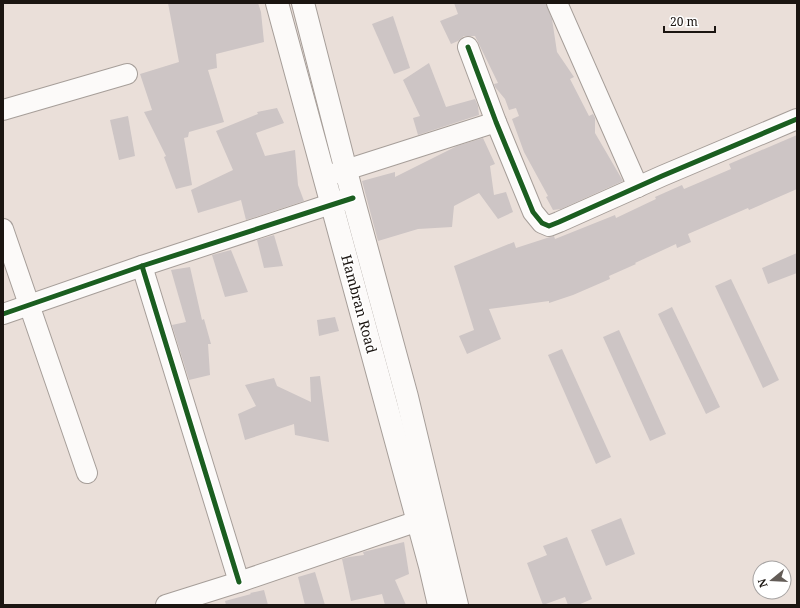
<svg xmlns="http://www.w3.org/2000/svg" width="800" height="608" font-family="'Noto Serif',serif">
  <rect width="100%" height="100%" fill="#eadfd9"/>
  <g fill="#cdc5c5">
    <path d="M168,3H258L261,12L264,42L216,54L217,68L208,70L224,122L189,132L188,137L184,138L192,185L176,189L164,157L166,156L144,112L152,110L140,74L179,62Z"/>
    <path d="M454,3H546L552,19L557,52L574,77L570,79L589,116L593,114L595,118V133L623,181L561,209L553,210L546,197L548,196L524,152L512,119L519,116L516,108L509,110L505,99L495,87L494,84L498,83L475,36H464L458,41L451,44L440,21L458,14Z"/>
    <path d="M393,16L410,68L394,74L372,24Z"/>
    <path d="M429,63L446,107L475,99L478,106L479,115L418,135L413,118L420,116L403,80Z"/>
    <path d="M277,108L284,123L256,133L265,156L295,150L298,185L304,201L246,220L241,200L198,213L191,190L233,170L216,131L258,114L257,112Z"/>
    <path d="M128,116L135,156L119,160L110,120Z"/>
    <path d="M797,135V189L749,210L748,208L688,234L691,242L677,248L676,244L635,263L636,264L609,276L610,279L573,295L549,303V301L489,309L501,339L467,354L459,336L474,330L454,266L514,242L516,248L550,237L554,236L555,239L615,215L616,218L656,199L655,197L682,185L684,189L731,169L729,164Z"/>
    <path d="M483,138L495,164L490,166L494,195L506,192L513,212L498,219L479,193L454,206L452,227L418,229L378,241L362,181L395,172V177L457,146Z"/>
    <path d="M274,235L283,266L264,268L257,240Z"/>
    <path d="M231,250L248,292L225,297L212,255Z"/>
    <path d="M797,253V273L768,284L762,268Z"/>
    <path d="M190,267L202,320L204,319L211,344H208L210,375L189,380L172,325L186,322L171,270Z"/>
    <path d="M731,279L779,380L763,388L715,286Z"/>
    <path d="M672,307L720,407L706,414L658,314Z"/>
    <path d="M335,317L339,331L319,336L317,320Z"/>
    <path d="M619,330L666,434L650,441L603,337Z"/>
    <path d="M562,349L611,457L596,464L548,355Z"/>
    <path d="M320,376L329,442L295,435L294,424L245,440L238,414L256,406L245,385L274,378L277,386L311,402L310,377Z"/>
    <path d="M621,518L635,554L606,566L591,530Z"/>
    <path d="M567,537L592,599L578,605H568L565,597L543,605L527,563L547,555L543,546Z"/>
    <path d="M404,542L409,574L395,580L406,605H385L382,594L351,601L342,559L349,557L364,555L363,552Z"/>
    <path d="M315,572L325,605H305L298,577Z"/>
    <path d="M264,590L268,605H226L225,601L251,594L250,593Z"/>
  </g>
  <g fill="none" stroke-linecap="round" stroke-linejoin="round">
    <defs>
      <g id="minor">
        <path d="M557,3L638,187"/>
        <path d="M468,47L496,122L533,212L542,223L549,226L559,222L662,176L797,119"/>
        <path d="M3,110L127,74"/>
        <path d="M330,175L496,122"/>
        <path d="M3,229L87,473"/>
        <path d="M142,266L239,582"/>
        <path d="M3,314L142,266L346,199"/>
        <path d="M166,605L239,582L418,521"/>
      </g>
      <g id="secondary">
        <path d="M277,3L430,566L439,605"/>
        <path d="M303,3L353,198L407,397L457,605"/>
      </g>
    </defs>
    <use href="#minor" stroke="#a69e99" stroke-width="22"/>
    <use href="#secondary" stroke="#a69e99" stroke-width="24"/>
    <use href="#minor" stroke="#fcfaf9" stroke-width="20"/>
    <use href="#secondary" stroke="#fcfaf9" stroke-width="22"/>
    <defs>
      <g id="cycleway">
        <path d="M468,47L496,122L533,212L542,223L549,226L559,222L662,176L797,119"/>
        <path d="M142,266L239,582"/>
        <path d="M3,314L142,266L353,198"/>
      </g>
    </defs>
    <use href="#cycleway" stroke="#fff" stroke-width="8"/>
    <use href="#cycleway" stroke="#1b5e20" stroke-width="5"/>
  </g>
  <g text-anchor="middle" stroke-width="3" stroke-linejoin="round" paint-order="stroke">
    <g font-size="14" fill="#1b1511" stroke="#fff">
      <text transform="translate(359 304) rotate(75)" y="5">Hambran Road</text>
    </g>
  </g>
  <rect width="800" height="608" fill="none" stroke="#1b1511" stroke-width="8"/>
  <g transform="translate(772 580) rotate(252)"><circle r="19" fill="#ffffff" stroke="#a4a1a0"/>
  <path d="M0-3L7 15L0 10L-7 15Z" fill="#635c57"/>
  <text y="-6" font-size="11" font-weight="bold" text-anchor="middle" fill="#1b1511">N</text>
  </g>
  <path d="M664 26v6h51v-6" fill="none" stroke="#1b1511" stroke-width="2"/>
  <text x="670" y="26" font-size="12" fill="#1b1511" stroke="#ffffff" stroke-width="3" paint-order="stroke">20 m</text>
</svg>
